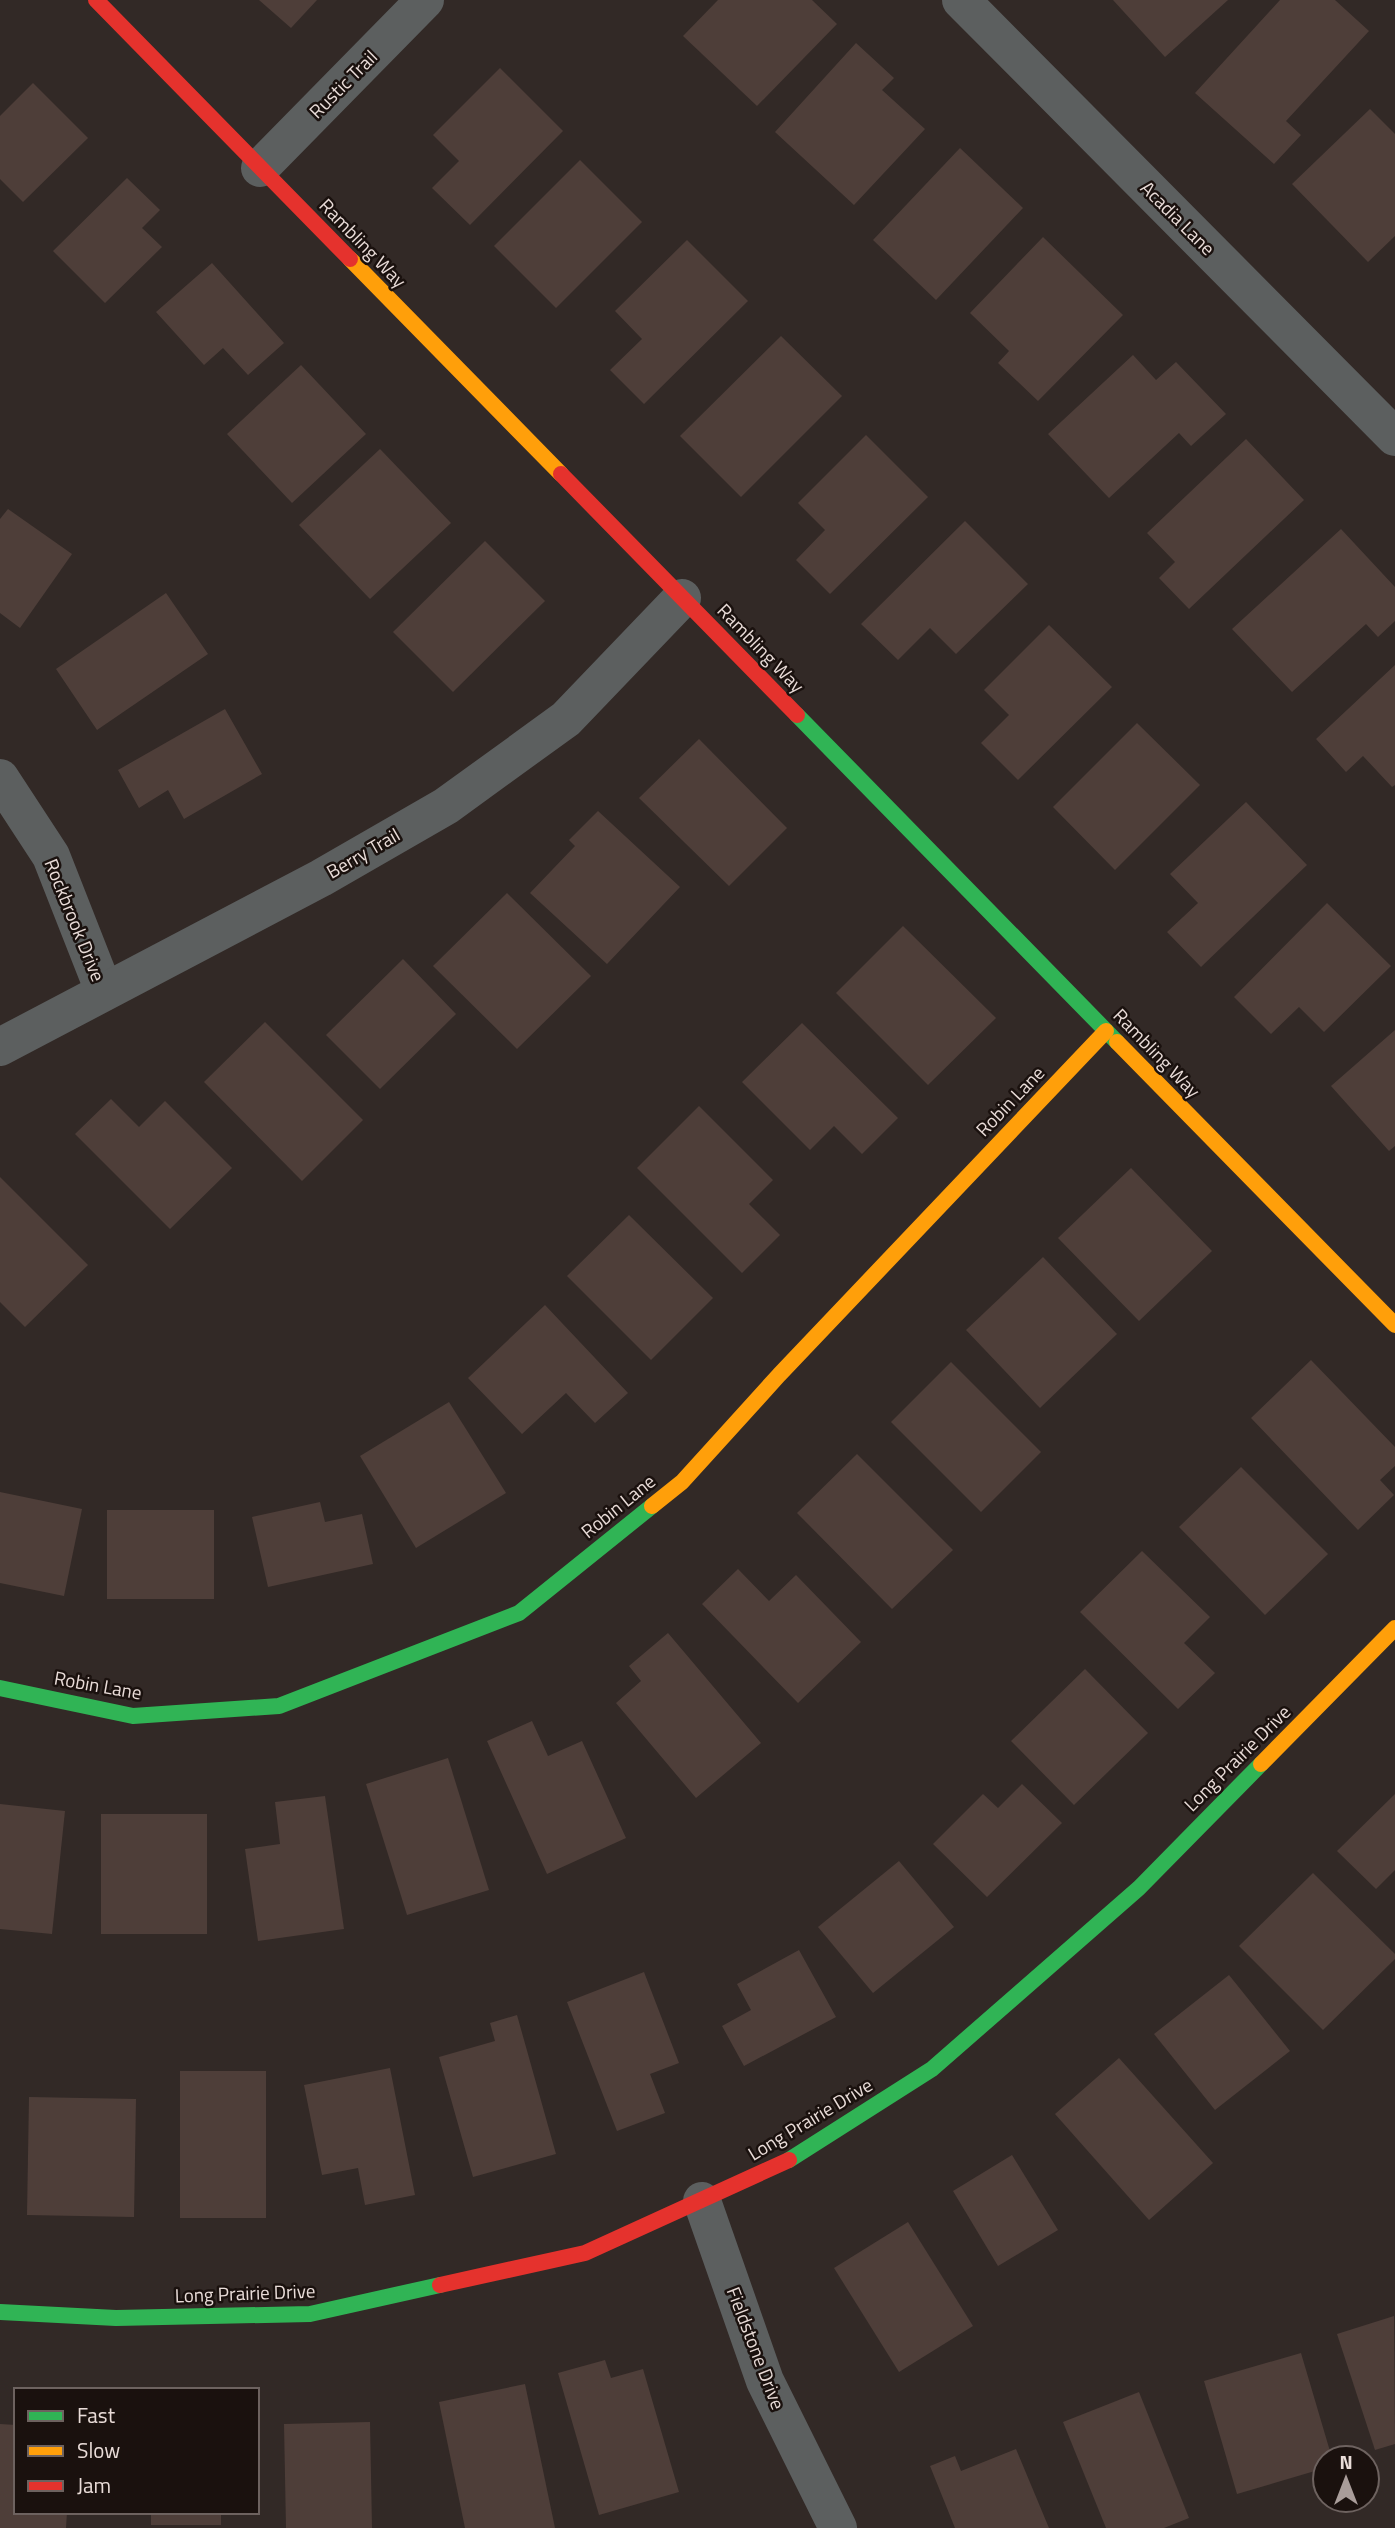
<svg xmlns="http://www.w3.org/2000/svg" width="1395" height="2528" font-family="'Titillium Web',sans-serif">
  <rect width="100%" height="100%" fill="#322926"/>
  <g fill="#4e3e39">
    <path d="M259,0H317L291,28Z"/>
    <path d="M718,0H812L837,24L757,106L683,36Z"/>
    <path d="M1113,0H1228L1165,57Z"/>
    <path d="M1280,0H1335L1369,31L1286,121L1301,135L1274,164L1195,93Z"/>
    <path d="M856,43L894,78L882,90L925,129L854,205L775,132Z"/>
    <path d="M500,68L563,131L470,225L432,188L459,161L433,135Z"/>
    <path d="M33,83L88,138L23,202L0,179V116Z"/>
    <path d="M1370,109L1395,134V236L1368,262L1292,184Z"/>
    <path d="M960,148L1023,208L936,300L873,240Z"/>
    <path d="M580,160L642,222L556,308L494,246Z"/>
    <path d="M127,178L160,210L142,228L162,247L105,303L53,251Z"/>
    <path d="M1043,237L1123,315L1038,401L998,363L1009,351L970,313Z"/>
    <path d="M687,240L748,301L644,404L610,370L642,339L615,311Z"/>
    <path d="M212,263L284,343L248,375L223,348L204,365L156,312Z"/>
    <path d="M781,336L842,396L741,497L680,436Z"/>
    <path d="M1133,355L1156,380L1176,362L1226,414L1191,446L1179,433L1109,498L1048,434Z"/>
    <path d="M301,365L366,434L292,503L227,434Z"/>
    <path d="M866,435L928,497L830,594L796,560L825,530L798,503Z"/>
    <path d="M1246,439L1304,500L1189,609L1159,578L1175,562L1147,533Z"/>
    <path d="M380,449L451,523L370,599L299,525Z"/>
    <path d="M8,509L72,554L20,628L0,613V519Z"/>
    <path d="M965,521L1028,584L956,654L930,628L898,660L861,624Z"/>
    <path d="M1341,529L1395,587V621L1378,637L1366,624L1292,692L1232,629Z"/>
    <path d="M485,541L545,601L453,692L393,632Z"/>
    <path d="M166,593L208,654L97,730L56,669Z"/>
    <path d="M1049,625L1112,687L1018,780L981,743L1009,715L984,690Z"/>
    <path d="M1395,665V785L1392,787L1363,756L1346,772L1316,739Z"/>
    <path d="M225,709L262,774L184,819L168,790L139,808L118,770Z"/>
    <path d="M1137,723L1200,785L1115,870L1053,807Z"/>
    <path d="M699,739L787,828L729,886L639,798Z"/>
    <path d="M1246,802L1307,865L1201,967L1167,932L1198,903L1170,874Z"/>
    <path d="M598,811L680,887L607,964L530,893L575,846L569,840Z"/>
    <path d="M507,893L591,976L517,1049L433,966Z"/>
    <path d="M1327,903L1391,966L1324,1032L1299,1007L1271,1034L1234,997Z"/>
    <path d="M903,926L996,1018L928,1085L836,993Z"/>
    <path d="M403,959L456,1014L380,1089L326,1035Z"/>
    <path d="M265,1022L363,1120L302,1181L204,1082Z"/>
    <path d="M802,1023L898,1118L862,1154L834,1126L810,1150L742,1082Z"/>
    <path d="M1395,1030V1146L1389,1151L1331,1086Z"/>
    <path d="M111,1099L139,1127L165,1101L232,1168L170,1229L75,1134Z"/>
    <path d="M699,1106L773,1180L749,1204L780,1235L742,1273L637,1168Z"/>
    <path d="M1131,1168L1212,1251L1139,1321L1058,1238Z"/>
    <path d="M0,1177L88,1265L25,1327L0,1302Z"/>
    <path d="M629,1215L713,1298L651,1360L567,1276Z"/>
    <path d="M1043,1257L1117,1334L1040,1408L966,1330Z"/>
    <path d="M545,1305L628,1393L595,1423L566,1393L522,1434L468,1378Z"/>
    <path d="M1311,1360L1395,1447V1466L1380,1480L1394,1495L1358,1530L1251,1418Z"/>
    <path d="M951,1362L1041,1452L981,1512L891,1422Z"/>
    <path d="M449,1402L506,1493L416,1548L360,1456Z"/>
    <path d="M857,1454L953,1550L892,1609L797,1513Z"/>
    <path d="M1241,1467L1328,1554L1265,1615L1179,1527Z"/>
    <path d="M0,1492L82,1509L64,1596L0,1583Z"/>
    <path d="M320,1502L325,1522L362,1514L373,1564L268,1587L252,1517Z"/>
    <rect x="107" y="1510" width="107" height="89"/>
    <path d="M1142,1551L1210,1617L1184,1643L1215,1673L1178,1709L1080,1612Z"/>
    <path d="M738,1569L769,1601L796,1575L861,1642L798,1703L702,1604Z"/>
    <path d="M668,1633L761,1743L696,1798L616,1703L641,1681L629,1666Z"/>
    <path d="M1085,1669L1148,1733L1074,1805L1011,1741Z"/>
    <path d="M532,1721L548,1756L582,1741L626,1838L547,1874L487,1741Z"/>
    <path d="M448,1758L489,1890L407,1915L366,1784Z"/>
    <path d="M1022,1784L1062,1823L987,1897L933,1844L983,1794L998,1808Z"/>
    <path d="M1395,1794V1870L1376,1889L1337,1851Z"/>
    <path d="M325,1796L344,1929L258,1941L245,1849L280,1844L275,1802Z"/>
    <path d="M0,1804L65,1811L52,1934L0,1929Z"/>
    <rect x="101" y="1814" width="106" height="120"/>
    <path d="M899,1861L954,1927L873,1993L818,1927Z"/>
    <path d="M1313,1873L1395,1954V1959L1323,2030L1239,1946Z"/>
    <path d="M799,1950L836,2017L744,2066L722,2026L751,2010L737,1984Z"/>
    <path d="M644,1972L679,2063L650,2074L665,2113L617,2131L567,2002Z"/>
    <path d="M1229,1975L1290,2051L1215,2110L1154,2034Z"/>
    <path d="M517,2015L556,2154L473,2177L439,2057L495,2041L490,2023Z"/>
    <path d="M1119,2058L1213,2163L1149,2220L1055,2114Z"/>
    <path d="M390,2068L415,2195L365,2205L358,2168L322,2175L304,2085Z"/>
    <rect x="180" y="2071" width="86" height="147"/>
    <path d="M29,2097L136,2099L134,2217L27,2215Z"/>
    <path d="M1012,2155L1058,2230L998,2266L953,2191Z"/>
    <path d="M908,2222L973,2326L899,2372L834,2268Z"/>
    <path d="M1394,2316L1395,2444L1375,2450L1337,2334Z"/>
    <path d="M1301,2353L1332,2458H1325V2468L1237,2494L1204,2381Z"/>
    <path d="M605,2360L611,2378L643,2369L679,2492L599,2515L558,2373Z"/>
    <path d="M525,2384L555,2528H465L439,2402Z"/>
    <path d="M1139,2392L1189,2518L1164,2528H1106L1063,2422Z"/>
    <path d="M370,2422L372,2528H286L284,2424Z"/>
    <path d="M0,2424L16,2425V2512H67L66,2528H0Z"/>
    <path d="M1016,2449L1049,2528H955L930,2466L955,2456L961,2471Z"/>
    <rect x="151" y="2512" width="70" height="13"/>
  </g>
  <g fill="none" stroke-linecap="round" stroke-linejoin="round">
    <g stroke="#5c5f5f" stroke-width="38">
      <path d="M961,0L1395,437"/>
      <path d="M260,168L425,0"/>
      <path d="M0,778L51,856L104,991"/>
      <path d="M0,1047L321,878L446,806L566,719L682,598"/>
      <path d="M702,2201L765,2381L838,2528"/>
    </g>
    <g stroke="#30b455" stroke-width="16">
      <path d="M797,715L1117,1042"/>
      <path d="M0,1688L133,1716L279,1706L519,1613L652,1506"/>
      <path d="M789,2160L932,2069L1139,1888L1261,1764"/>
      <path d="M0,2312L116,2318L310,2314L440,2285"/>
    </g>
    <g stroke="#ff9f0a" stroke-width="16">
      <path d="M350,259L561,474"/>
      <path d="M1117,1042L1395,1325"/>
      <path d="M652,1506L682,1482L779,1375L1106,1031"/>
      <path d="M1261,1764L1395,1628"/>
    </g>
    <g stroke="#e5322d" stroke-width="16">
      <path d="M96,0L350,259"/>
      <path d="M561,474L797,715"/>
      <path d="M440,2285L585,2253L789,2160"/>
    </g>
  </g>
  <g text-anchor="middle" stroke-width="5" stroke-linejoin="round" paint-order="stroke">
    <g font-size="19" fill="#e9dcd8" stroke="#1a110e">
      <text transform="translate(343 84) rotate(-45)" y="7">Rustic Trail</text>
      <text transform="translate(1178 218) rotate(45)" y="7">Acadia Lane</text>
      <text transform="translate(363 243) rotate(46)" y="7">Rambling Way</text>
      <text transform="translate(761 648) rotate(46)" y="7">Rambling Way</text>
      <text transform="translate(363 853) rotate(-30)" y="7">Berry Trail</text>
      <text transform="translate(75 920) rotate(68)" y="7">Rockbrook Drive</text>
      <text transform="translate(1157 1053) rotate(46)" y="7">Rambling Way</text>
      <text transform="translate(1010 1101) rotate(-46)" y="7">Robin Lane</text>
      <text transform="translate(618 1506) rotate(-39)" y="7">Robin Lane</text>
      <text transform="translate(98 1685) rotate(10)" y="7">Robin Lane</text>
      <text transform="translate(1237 1758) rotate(-45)" y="7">Long Prairie Drive</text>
      <text transform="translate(810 2119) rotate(-31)" y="7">Long Prairie Drive</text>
      <text transform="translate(245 2293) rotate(-2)" y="7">Long Prairie Drive</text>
      <text transform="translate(756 2348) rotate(69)" y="7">Fieldstone Drive</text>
    </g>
  </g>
  <rect x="14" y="2388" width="245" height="126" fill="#1a110e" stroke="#6d625f" stroke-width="2"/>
  <rect x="28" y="2411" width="35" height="10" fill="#30b455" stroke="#6d625f" stroke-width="2"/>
  <text x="77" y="2423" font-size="21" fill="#e9dcd8">Fast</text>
  <rect x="28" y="2446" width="35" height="10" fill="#ff9f0a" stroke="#6d625f" stroke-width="2"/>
  <text x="77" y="2458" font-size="21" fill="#e9dcd8">Slow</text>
  <rect x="28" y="2481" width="35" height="10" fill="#e5322d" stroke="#6d625f" stroke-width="2"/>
  <text x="77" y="2493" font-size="21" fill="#e9dcd8">Jam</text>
  <g transform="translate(1346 2479)"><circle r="33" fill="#1a110e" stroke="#6d625f" stroke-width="2"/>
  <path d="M0-5L12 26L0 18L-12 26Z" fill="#a99d9a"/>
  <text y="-10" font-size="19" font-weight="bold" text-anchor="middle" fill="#e9dcd8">N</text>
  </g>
</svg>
